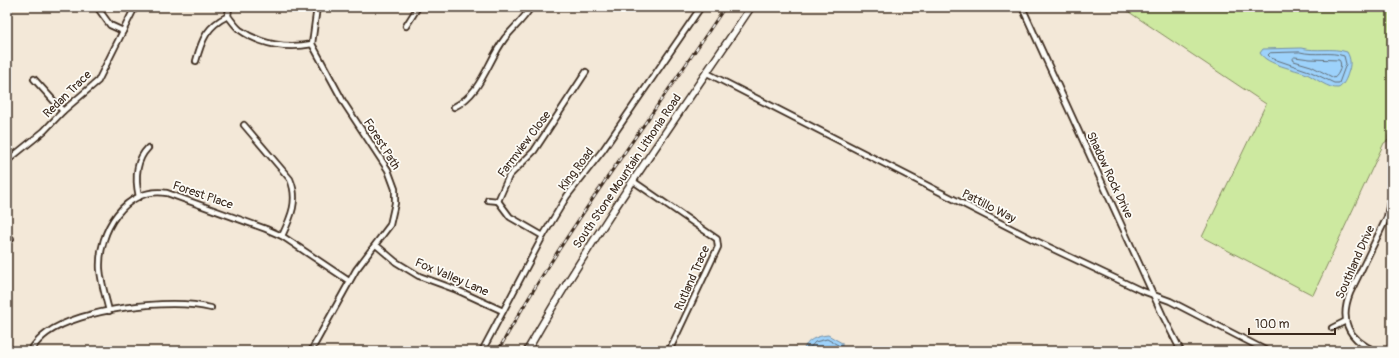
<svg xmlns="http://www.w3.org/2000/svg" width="1399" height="358" font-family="Pangolin,sans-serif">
  <rect width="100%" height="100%" fill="#f3e8d8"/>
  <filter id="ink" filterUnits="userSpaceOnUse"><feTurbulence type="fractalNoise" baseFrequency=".025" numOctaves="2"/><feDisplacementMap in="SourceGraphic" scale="8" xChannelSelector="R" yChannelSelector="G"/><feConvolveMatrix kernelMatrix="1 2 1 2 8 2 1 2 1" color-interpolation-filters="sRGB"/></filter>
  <g filter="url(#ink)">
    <path fill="#cde9a0" stroke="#848a5f" d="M1128,7H1384L1392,11V138L1384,143L1313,295L1202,237L1266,104L1126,10Z"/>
    <g fill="#9dd2fb" stroke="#768fa3">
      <path d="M1301,48C1316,52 1332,47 1347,52C1351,59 1351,65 1348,73C1347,77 1343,87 1338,88C1329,89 1315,78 1307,74C1295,69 1267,65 1260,53L1263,49Z"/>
      <path d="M828,335L842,343V351H803C806,340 817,336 828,335Z"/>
    </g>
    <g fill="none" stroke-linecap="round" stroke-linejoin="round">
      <g stroke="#626d76" stroke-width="1">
        <path d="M1300,52C1315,56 1330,51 1344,56L1346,64L1339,83H1334L1309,71L1271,58L1268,55L1270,53Z"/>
        <path d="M1295,57L1310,59L1339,60C1343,64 1339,75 1334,78L1311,66L1294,61L1293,59Z"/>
        <path d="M807,351L815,342L827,339L838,345L839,351"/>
      </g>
      <defs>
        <g id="minor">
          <path d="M97,7L110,25L123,31"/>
          <path d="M229,7L228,16C232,21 236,27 240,30C261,45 288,49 312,44"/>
          <path d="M1022,7L1163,316L1181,351"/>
          <path d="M406,26L418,7"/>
          <path d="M196,61C202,39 207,26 228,16"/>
          <path d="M707,73L1032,239L1140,290L1170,301L1267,351"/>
          <path d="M34,79L63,111"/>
          <path d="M454,107C482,93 487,62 505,38C514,27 524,19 531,7"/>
          <path d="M244,125L290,179C299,200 291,217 282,236"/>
          <path d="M1392,137V166"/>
          <path d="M7,161L44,131L63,111L98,81L135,7"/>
          <path d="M633,181L717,239L718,247L669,351"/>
          <path d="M139,197C135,179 135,161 148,148"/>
          <path d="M488,200L498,201"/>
          <path d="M498,201L509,176L534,151L586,72"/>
          <path d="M498,201L510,217L543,236"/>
          <path d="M7,239H11"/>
          <path d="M376,245L396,262L419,276L457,290L503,311"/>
          <path d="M109,311C106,298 101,283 100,269C98,232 125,186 167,193L266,229L282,236L349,281"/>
          <path d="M1332,328L1346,321"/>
          <path d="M30,351C35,344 40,338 47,333C80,309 171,297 211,308"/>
          <path d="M311,351L356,270L390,225L395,203V189L388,170L344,103L312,44L317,7"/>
          <path d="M482,351L543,236L567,196L603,150L701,7"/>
          <path d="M1375,351C1348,339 1339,321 1350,293L1387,217L1392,192"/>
        </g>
        <path id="secondary" d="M527,351C594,232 675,120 751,7"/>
      </defs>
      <use href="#minor" stroke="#3b2a1e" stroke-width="8"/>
      <use href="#secondary" stroke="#3b2a1e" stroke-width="9"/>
      <use href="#minor" stroke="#fdfcf7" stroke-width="4.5"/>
      <use href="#secondary" stroke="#fdfcf7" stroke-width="6"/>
      <defs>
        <path id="rail" d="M498,351C564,231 649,121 725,7"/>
      </defs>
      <use href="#rail" stroke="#3b2a1e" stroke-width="3"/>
      <use href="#rail" stroke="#fdfcf7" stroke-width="1.5" stroke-dasharray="4.5" stroke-linecap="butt"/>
    </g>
  </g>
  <g text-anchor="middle" stroke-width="3.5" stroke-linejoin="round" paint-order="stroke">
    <g font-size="12" fill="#3b2a1e" stroke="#fdfcf7">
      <text transform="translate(67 94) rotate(-44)" y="4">Redan Trace</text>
      <text transform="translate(382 144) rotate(58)" y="4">Forest Path</text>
      <text transform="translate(524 144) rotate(-53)" y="4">Farmview Close</text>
      <text transform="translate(576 169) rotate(-53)" y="4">King Road</text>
      <text transform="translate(627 171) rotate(-56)" y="4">South Stone Mountain Lithonia Road</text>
      <text transform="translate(1110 175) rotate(65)" y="4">Shadow Rock Drive</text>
      <text transform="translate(203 195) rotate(19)" y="4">Forest Place</text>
      <text transform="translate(989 206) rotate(27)" y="4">Pattillo Way</text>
      <text transform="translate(1355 262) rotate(-66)" y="4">Southland Drive</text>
      <text transform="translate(452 277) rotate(23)" y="4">Fox Valley Lane</text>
      <text transform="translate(692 278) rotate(-66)" y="4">Rutland Trace</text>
    </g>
  </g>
  <rect width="1399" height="358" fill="none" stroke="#fdfcf7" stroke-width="24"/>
  <rect x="12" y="12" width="1375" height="334" fill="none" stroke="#3b2a1e" stroke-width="1.5" filter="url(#ink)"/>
  <path d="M1249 328v6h86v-6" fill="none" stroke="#3b2a1e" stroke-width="2"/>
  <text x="1255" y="328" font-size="12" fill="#3b2a1e" stroke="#fdfcf7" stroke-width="3" paint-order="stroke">100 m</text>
</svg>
